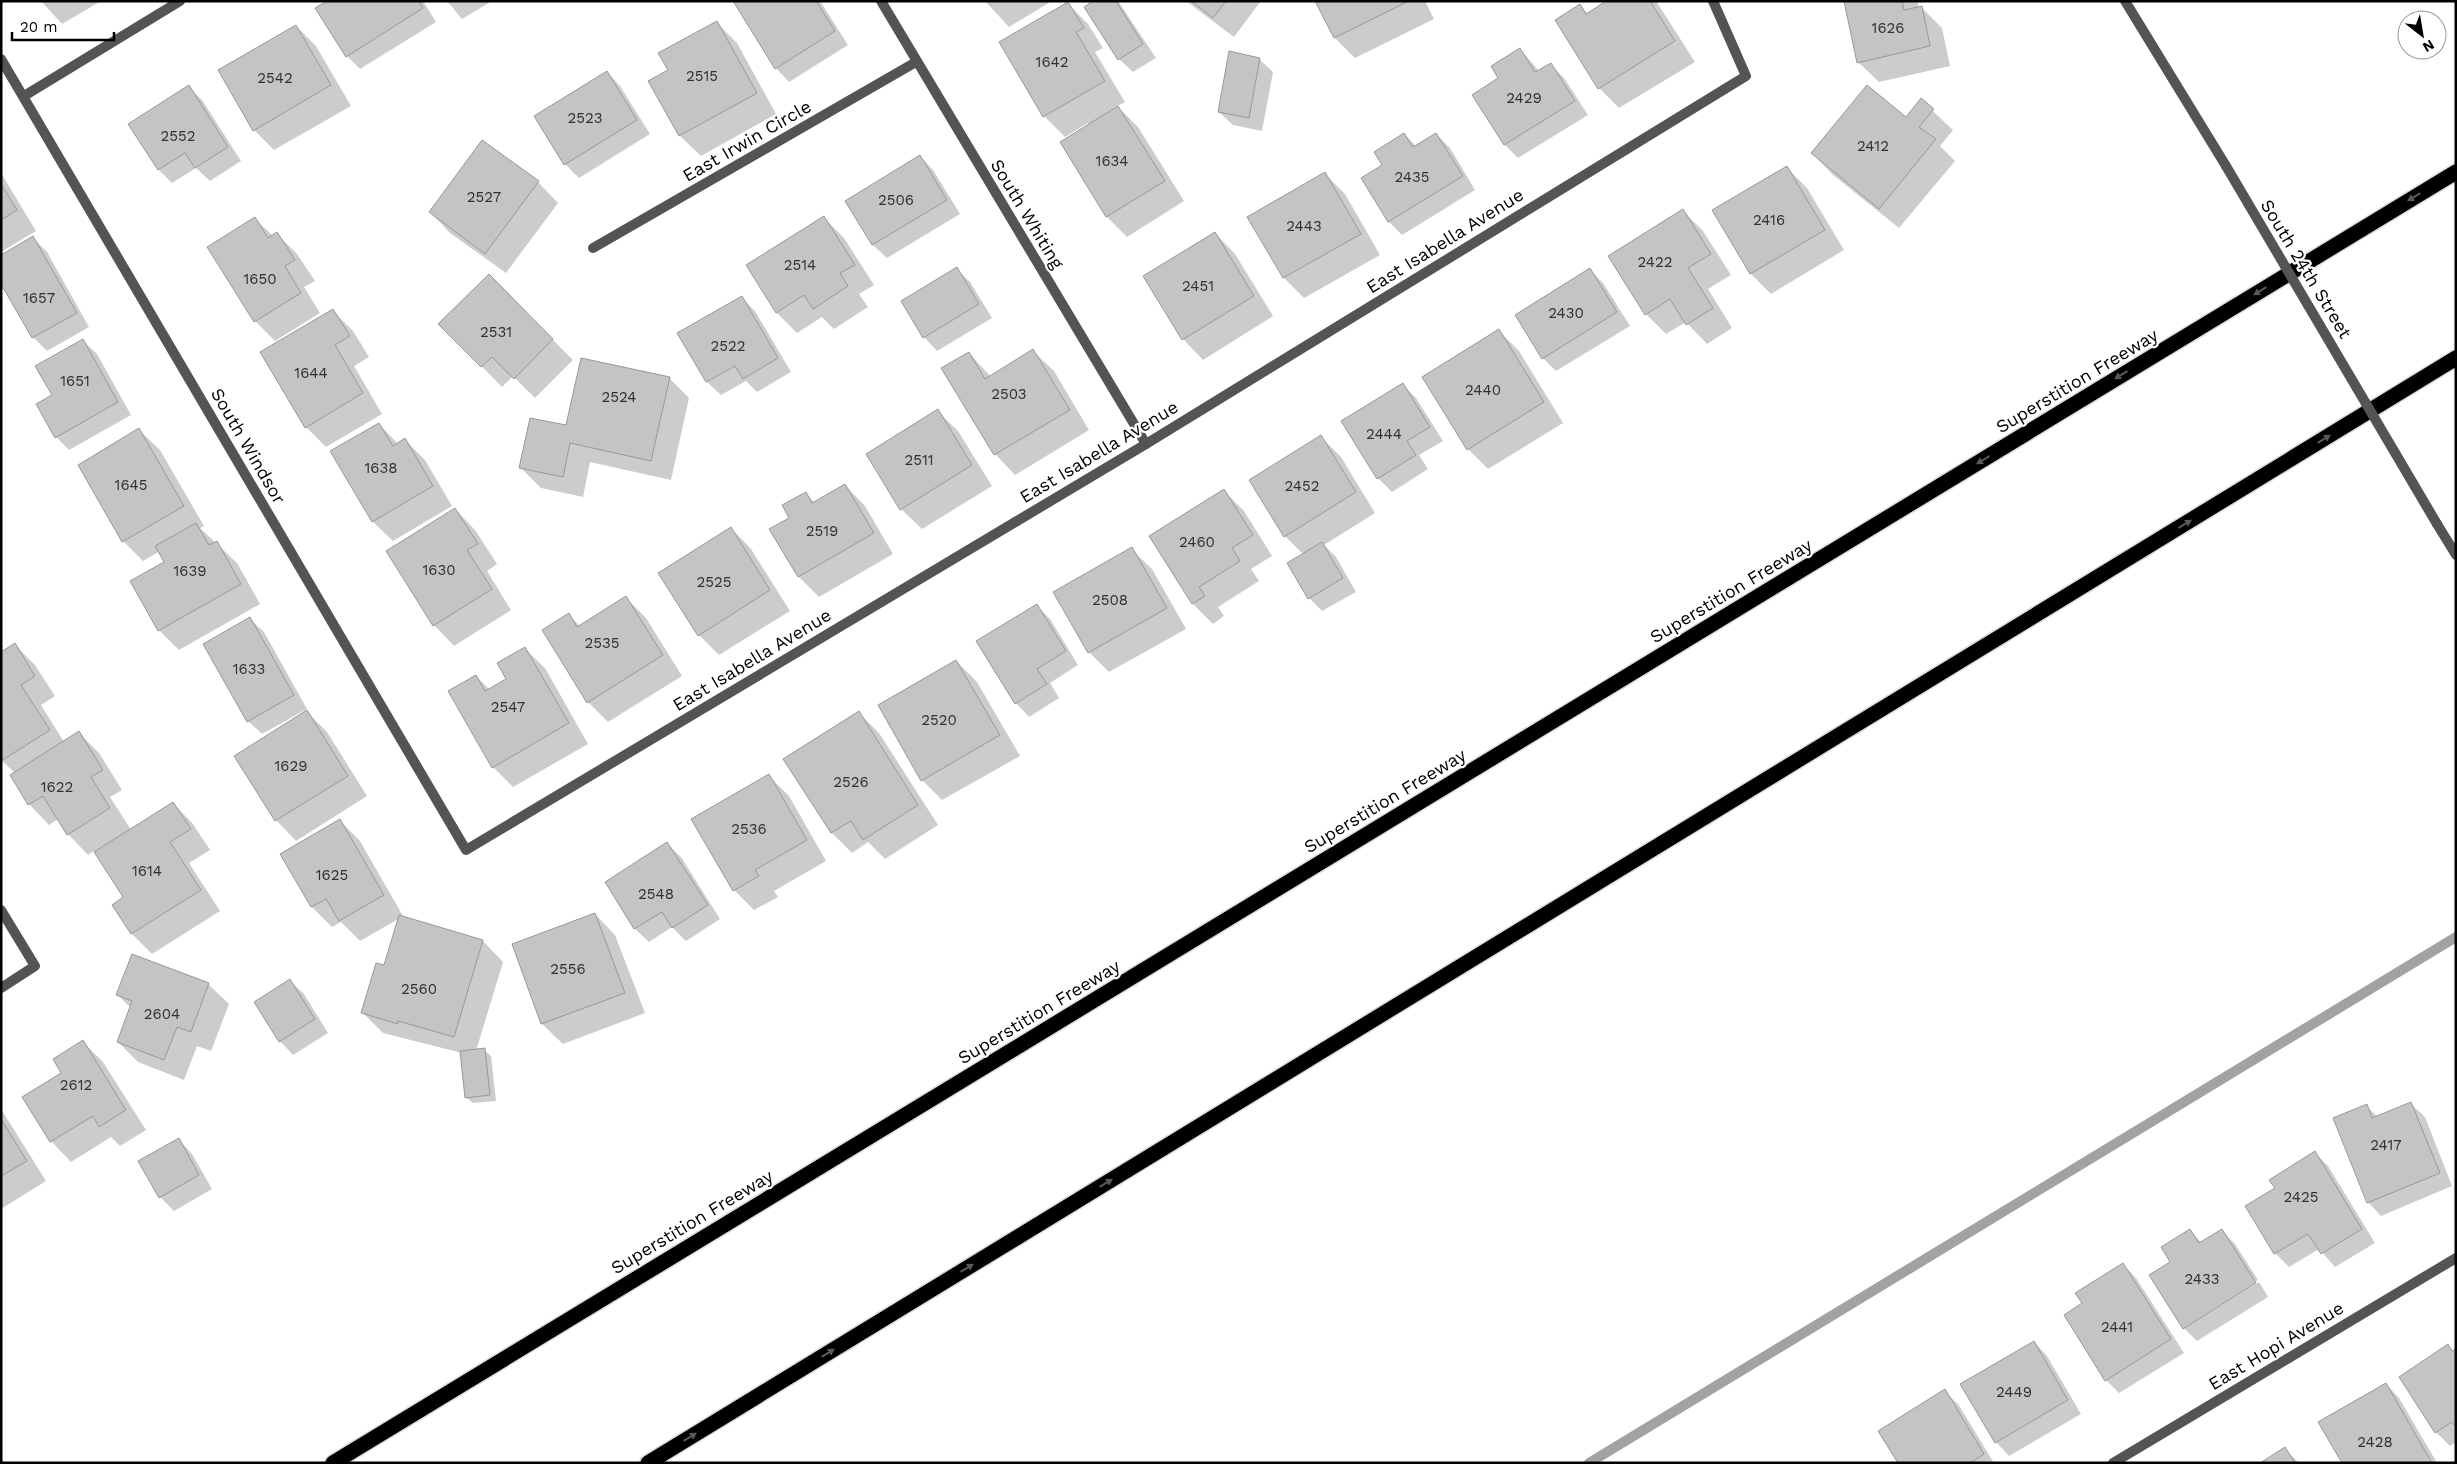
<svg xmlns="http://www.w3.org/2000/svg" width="2457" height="1464" font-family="'Work Sans',sans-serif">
  <rect width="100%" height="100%" fill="#fff"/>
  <g fill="#0003">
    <path d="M41,1H101L62,24Z"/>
    <path d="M329,1H423L436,22L360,69L347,56Z"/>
    <path d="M447,1H492L462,19Z"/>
    <path d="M734,1H820L848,45L789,82L776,68Z"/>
    <path d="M985,1H1052L1009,27Z"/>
    <path d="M1096,1H1118L1156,58L1133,72L1119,59Z"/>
    <path d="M1186,1H1261L1234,37Z"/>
    <path d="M1317,1H1425L1434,19L1355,58L1335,38Z"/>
    <path d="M1608,1H1656L1695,62L1619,108L1599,88L1580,6L1588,14Z"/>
    <path d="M1845,1H1917L1919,8L1921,7L1942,28L1950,66L1879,82L1858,62Z"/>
    <path d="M1068,4L1088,24L1103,48L1095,52L1125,102L1117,106L1138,127L1184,201L1127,237L1107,217L1061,143L1089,125L1088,123L1065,137L1044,116L1001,42Z"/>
    <path d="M716,22L737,43L776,114L701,156L680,136L650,82L669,71Z"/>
    <path d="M296,26L316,46L351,106L274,150L254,130Z"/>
    <path d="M1520,49L1539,71L1550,64L1564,78L1588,115L1518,158L1505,145L1474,95L1500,78Z"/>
    <path d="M1259,59L1273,72L1262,131L1233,125L1219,112Z"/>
    <path d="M607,72L620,86L650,134L579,178L565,164Z"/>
    <path d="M188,87L202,100L241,161L210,181L196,168L172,183L159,170Z"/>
    <path d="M1921,100L1953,130L1940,146L1955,161L1899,228L1832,174L1812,153L1906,119Z"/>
    <path d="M1404,134L1416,146L1436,134L1450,148L1475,190L1402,235L1389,222L1363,178L1384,166Z"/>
    <path d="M482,142L538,182L558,203L506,273L450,233L430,212Z"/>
    <path d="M920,156L933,170L960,214L887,258L873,245L846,201Z"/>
    <path d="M1787,168L1807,188L1844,250L1771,294L1751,274L1714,211Z"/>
    <path d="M1,173L36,231L1,252Z"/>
    <path d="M1325,174L1345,194L1380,255L1304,298L1284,278Z"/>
    <path d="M1683,211L1703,231L1731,275L1708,289L1732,328L1707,344L1686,322L1666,334L1646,314Z"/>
    <path d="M824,218L844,238L874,285L859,294L868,307L834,329L822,317L797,333L777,313L747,266Z"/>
    <path d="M255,219L273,236L277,234L297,254L315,281L304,287L320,313L275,341L255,321Z"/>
    <path d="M1215,233L1235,254L1273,316L1203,360L1183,339Z"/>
    <path d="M33,238L47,252L89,327L47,351L33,337L1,281Z"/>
    <path d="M956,269L970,282L992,318L937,351L924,337Z"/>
    <path d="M1590,270L1603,283L1630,326L1556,371L1543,358Z"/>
    <path d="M489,276L573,360L535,398L513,376L502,387L440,324Z"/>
    <path d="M741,297L755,311L791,372L757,392L746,381L721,395L707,382L679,334Z"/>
    <path d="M333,311L353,331L369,357L354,366L382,414L326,447L306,427Z"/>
    <path d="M1499,331L1519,351L1563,423L1488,469L1468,449Z"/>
    <path d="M83,341L97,354L131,415L69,450L56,437L54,395Z"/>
    <path d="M1033,351L1054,371L1089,430L1015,475L995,454L969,353L991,377Z"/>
    <path d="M669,378L689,398L671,480L590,462L583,497L541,488L520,467L567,427Z"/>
    <path d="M1403,385L1416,398L1443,441L1419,455L1428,469L1392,492L1378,478Z"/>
    <path d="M937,411L958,431L992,486L922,529L901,509L867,454Z"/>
    <path d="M379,424L398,444L405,440L425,460L452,506L393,541L372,521Z"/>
    <path d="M139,430L160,450L204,526L200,528L237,563L260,604L179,650L159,630L166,562L160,551L143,561L123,541Z"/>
    <path d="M1321,437L1341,457L1375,513L1324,545L1336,557L1356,592L1322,611L1309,598L1303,554L1285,536Z"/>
    <path d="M845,485L865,506L893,554L819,597L799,577L771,529L791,518L805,493L815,503Z"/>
    <path d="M1224,491L1244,511L1272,556L1251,569L1259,581L1218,607L1224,616L1213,624L1193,604L1151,537Z"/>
    <path d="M455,509L475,530L497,564L487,571L511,610L454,646L434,625L388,552Z"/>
    <path d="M731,528L751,549L790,611L719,655L699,635Z"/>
    <path d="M1131,549L1152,569L1186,629L1109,672L1089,652Z"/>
    <path d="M626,598L646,618L682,676L608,722L588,702L569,615L580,626Z"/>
    <path d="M1037,606L1050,619L1078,665L1050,683L1059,698L1029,717L1016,703Z"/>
    <path d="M250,619L264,632L307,709L262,734L248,721Z"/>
    <path d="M15,645L35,665L55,696L41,705L64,742L79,733L99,753L122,790L110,797L131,830L173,803L193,824L210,850L189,863L220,911L152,954L132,934L114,905L124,898L94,851L88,855L68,834L58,819L49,825L29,804L11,775L15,773L1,760Z"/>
    <path d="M524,648L545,668L588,744L513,787L493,767L476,676L490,690L507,680Z"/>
    <path d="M956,661L977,682L1020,756L942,800L922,780Z"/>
    <path d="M307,712L327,732L367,796L296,841L276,820L236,756Z"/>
    <path d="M858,712L879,733L938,825L885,859L868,842L852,853L832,833Z"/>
    <path d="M769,776L789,796L826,861L774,891L778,897L754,910L734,890Z"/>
    <path d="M340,821L360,841L403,916L401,917L483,941L503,962L476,1051L484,1050L491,1056L496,1101L473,1103L466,1097L462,1053L383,1033L363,1013L385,966L400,918L360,941L341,922L332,927L312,907L282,855Z"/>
    <path d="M667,844L681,857L720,919L686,941L672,927L649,942L635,929L606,882Z"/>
    <path d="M595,914L615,935L645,1013L563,1044L542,1024L513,945Z"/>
    <path d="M290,981L304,994L328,1033L293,1055L280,1041Z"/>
    <path d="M208,984L229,1004L211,1051L197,1046L184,1080L138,1062L118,1042L131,1008L118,995Z"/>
    <path d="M83,1042L103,1062L146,1130L120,1146L111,1137L71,1162L51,1141L63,1073Z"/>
    <path d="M2411,1104L2425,1117L2452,1186L2381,1216L2368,1202L2366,1106L2378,1117Z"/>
    <path d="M1,1109L46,1181L1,1209Z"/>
    <path d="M179,1140L192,1154L212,1189L174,1211L160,1197L140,1162Z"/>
    <path d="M2315,1153L2328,1166L2375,1243L2335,1267L2319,1249L2289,1267L2275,1253L2247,1207L2277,1188Z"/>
    <path d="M2190,1231L2202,1243L2222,1231L2235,1244L2258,1280L2185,1326V1328L2259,1282L2268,1297L2197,1341L2184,1328L2171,1262Z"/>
    <path d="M2123,1264L2136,1278L2184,1353L2119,1393L2106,1380L2084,1304Z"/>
    <path d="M2034,1342L2047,1356L2081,1414L2009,1456L1996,1442Z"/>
    <path d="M2448,1346L2454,1352L2456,1350V1442L2450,1446L2436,1432L2400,1377Z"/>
    <path d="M2386,1384L2399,1398L2437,1463H2343Z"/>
    <path d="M1944,1391L1958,1404L1994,1463H1899Z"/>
    <path d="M2285,1449L2299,1463H2262Z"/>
  </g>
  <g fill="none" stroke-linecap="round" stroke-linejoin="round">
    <path stroke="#a2a2a2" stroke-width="10" d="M1589,1463L2456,937"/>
  </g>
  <g fill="#c4c4c4" stroke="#989898">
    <path d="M327,1H419L423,8L346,57L315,8Z"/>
    <path d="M733,1H816L835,31L775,69Z"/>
    <path d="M1093,1H1116L1143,44L1118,60L1084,7Z"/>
    <path d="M1191,1H1226L1213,18Z"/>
    <path d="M1315,1H1409L1334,38Z"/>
    <path d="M1606,1H1650L1675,41L1598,89L1555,20L1580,4L1586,14Z"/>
    <path d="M1844,1H1902L1904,10L1922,6L1930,46L1857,63Z"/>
    <path d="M1068,2L1084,28L1076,32L1105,81L1043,117L999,42Z"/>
    <path d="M717,21L757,93L679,136L648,81L668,70L658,53Z"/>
    <path d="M296,25L331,85L253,131L218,70Z"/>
    <path d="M1520,48L1535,72L1551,63L1575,101L1504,145L1472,95L1498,78L1491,66Z"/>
    <path d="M1229,51L1260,58L1249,118L1218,112Z"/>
    <path d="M607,71L637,120L564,165L534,116Z"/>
    <path d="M189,85L228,147L195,168L185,153L158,170L128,124Z"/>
    <path d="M1867,85L1906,117L1921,98L1934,109L1919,127L1936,139L1879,209L1811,153Z"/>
    <path d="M1118,106L1165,181L1106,217L1060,142Z"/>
    <path d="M1404,133L1413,147L1436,133L1463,176L1388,222L1361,178L1382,165L1374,152Z"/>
    <path d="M482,140L539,181L485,254L429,212Z"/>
    <path d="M920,155L947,200L872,245L845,201Z"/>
    <path d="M1787,166L1825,230L1750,274L1712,210Z"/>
    <path d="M1325,172L1361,234L1283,278L1247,217Z"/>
    <path d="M1,184L17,210L1,220Z"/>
    <path d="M1683,209L1711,254L1688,268L1713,308L1686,325L1670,299L1645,315L1608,256Z"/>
    <path d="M824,216L855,265L840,273L848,286L813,309L804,295L776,313L746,265Z"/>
    <path d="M255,217L268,238L277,232L295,260L285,266L301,293L254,322L207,247Z"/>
    <path d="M1215,232L1254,296L1182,340L1143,276Z"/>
    <path d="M33,236L77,313L32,338L1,284V255Z"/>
    <path d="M957,267L979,304L923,338L901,301Z"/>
    <path d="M1590,268L1617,312L1542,359L1515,315Z"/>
    <path d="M489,274L553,339L514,379L492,357L481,367L438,324Z"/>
    <path d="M742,296L778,358L743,379L735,366L706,382L677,333Z"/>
    <path d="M333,309L350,336L335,345L363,393L305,428L260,352Z"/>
    <path d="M1499,329L1544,402L1467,450L1422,377Z"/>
    <path d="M83,339L118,402L55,438L36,404L52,395L35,366Z"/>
    <path d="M1033,349L1070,410L994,455L941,368L969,352L985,379Z"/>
    <path d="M581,358L670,377L651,461L570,443L563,477L519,468L530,418L566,425Z"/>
    <path d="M1403,383L1430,427L1407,441L1416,455L1377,479L1341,421Z"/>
    <path d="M938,409L972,465L900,510L866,454Z"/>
    <path d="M379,423L393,446L405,438L433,486L372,522L330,451Z"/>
    <path d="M139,428L184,506L122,542L78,465Z"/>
    <path d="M1321,435L1356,492L1284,537L1249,480Z"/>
    <path d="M845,484L874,533L798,577L769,529L789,518L782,505L806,492L812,503Z"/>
    <path d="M1224,489L1253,535L1232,548L1240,561L1199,587L1205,596L1192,604L1149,536Z"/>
    <path d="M455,508L478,544L467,550L492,589L433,626L386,551Z"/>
    <path d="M196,523L209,545L217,541L241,584L158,631L130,581L164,562L155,546Z"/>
    <path d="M731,527L770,590L698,636L658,573Z"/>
    <path d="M1322,542L1343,578L1308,599L1287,563Z"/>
    <path d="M1132,547L1167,608L1088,653L1053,592Z"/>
    <path d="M626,596L663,655L587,703L542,630L569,613L577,627Z"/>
    <path d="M1037,604L1066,651L1037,669L1047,684L1015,704L976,641Z"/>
    <path d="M250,617L294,695L247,722L203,644Z"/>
    <path d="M15,643L35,676L21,685L50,730L1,761V652Z"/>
    <path d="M525,647L569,723L492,768L448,691L476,675L485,691L506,679L497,663Z"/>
    <path d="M956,660L1000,735L921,781L878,705Z"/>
    <path d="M307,710L348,776L275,821L234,756Z"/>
    <path d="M859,711L918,805L863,840L851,821L831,833L783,759Z"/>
    <path d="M79,731L103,770L91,777L110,808L67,835L43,796L28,805L10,775Z"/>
    <path d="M769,774L807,840L755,870L759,876L733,891L691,819Z"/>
    <path d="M173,802L191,829L170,842L201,890L131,934L112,905L123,897L94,852Z"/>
    <path d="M340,819L384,895L339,921L326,899L311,907L280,854Z"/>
    <path d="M667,842L708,905L672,928L662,912L634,929L605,882Z"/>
    <path d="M595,913L625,993L541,1024L512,944Z"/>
    <path d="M399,915L483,940L454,1037L398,1021V1024L361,1013L376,963L384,965Z"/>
    <path d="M132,954L209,983L191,1032L177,1027L164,1060L117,1042L132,1001L116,995Z"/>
    <path d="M290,979L315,1019L279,1042L254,1002Z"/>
    <path d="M83,1040L126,1110L99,1127L93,1116L50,1142L22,1097L61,1073L53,1059Z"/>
    <path d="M485,1048L490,1095L465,1098L460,1051Z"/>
    <path d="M2411,1102L2440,1173L2367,1203L2333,1118L2367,1104L2372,1118Z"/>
    <path d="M1,1119L27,1161L1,1176Z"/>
    <path d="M179,1138L199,1175L159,1198L138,1161Z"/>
    <path d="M2315,1151L2362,1229L2321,1254L2308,1234L2274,1254L2245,1206L2275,1188L2269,1180Z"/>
    <path d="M2190,1229L2199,1243L2222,1229L2256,1283L2183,1329L2149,1275L2170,1262L2161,1247Z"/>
    <path d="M2123,1263L2171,1339L2105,1381L2064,1315L2082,1303L2075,1293Z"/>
    <path d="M2034,1341L2068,1400L1995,1443L1960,1384Z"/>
    <path d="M2448,1344L2452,1351L2456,1349V1427L2452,1422L2435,1433L2399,1377Z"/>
    <path d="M2386,1383L2432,1463H2342L2318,1422Z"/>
    <path d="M1945,1389L1984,1454L1970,1463H1898L1878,1431Z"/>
    <path d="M2285,1447L2295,1463H2260Z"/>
  </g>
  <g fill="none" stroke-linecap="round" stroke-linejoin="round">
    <defs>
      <g id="motorway">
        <path d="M333,1463L2456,172"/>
        <path d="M648,1463L2456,358"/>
      </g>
    </defs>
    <use href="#motorway" stroke="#dbdbdb" stroke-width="18"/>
    <g stroke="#545454" stroke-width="10">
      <path d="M881,1L1146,444"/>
      <path d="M1,59L466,850L1146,444L1746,76L1713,1"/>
      <path d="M24,96L180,1"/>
      <path d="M593,248L916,62"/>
      <path d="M1,910L35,966L1,988"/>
      <path d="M2113,1463L2456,1258"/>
    </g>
    <g stroke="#545454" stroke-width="10">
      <path d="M2125,1L2226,166"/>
      <path d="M2437,524L2456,555"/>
    </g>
    <use href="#motorway" stroke="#000" stroke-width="15"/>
    <path stroke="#545454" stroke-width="10" d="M2226,166L2437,524"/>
  </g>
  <defs><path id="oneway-solid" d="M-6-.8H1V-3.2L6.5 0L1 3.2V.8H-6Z" transform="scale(1.25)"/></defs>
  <g fill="#595959">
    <use href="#oneway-solid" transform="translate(2414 197) rotate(149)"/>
    <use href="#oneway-solid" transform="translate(2260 291) rotate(149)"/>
    <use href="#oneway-solid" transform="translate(2121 375) rotate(149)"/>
    <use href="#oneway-solid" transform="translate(2324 439) rotate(-31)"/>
    <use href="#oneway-solid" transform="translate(1983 460) rotate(149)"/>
    <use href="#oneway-solid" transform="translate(2185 524) rotate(-31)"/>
    <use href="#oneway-solid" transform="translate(1106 1183) rotate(-31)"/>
    <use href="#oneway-solid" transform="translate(967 1268) rotate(-31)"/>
    <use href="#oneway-solid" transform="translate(828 1353) rotate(-31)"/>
    <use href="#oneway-solid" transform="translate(690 1437) rotate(-31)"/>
  </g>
  <g text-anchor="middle" stroke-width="4.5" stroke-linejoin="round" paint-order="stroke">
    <g font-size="15" fill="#313131">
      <text x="1888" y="33">1626</text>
      <text x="1052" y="67">1642</text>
      <text x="702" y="81">2515</text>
      <text x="275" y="83">2542</text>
      <text x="1524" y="103">2429</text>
      <text x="585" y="123">2523</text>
      <text x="178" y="141">2552</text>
      <text x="1873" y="151">2412</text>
      <text x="1112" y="166">1634</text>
      <text x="1412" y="182">2435</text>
      <text x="484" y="202">2527</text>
      <text x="896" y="205">2506</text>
      <text x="1769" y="225">2416</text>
      <text x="1304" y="231">2443</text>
      <text x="1655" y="267">2422</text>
      <text x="800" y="270">2514</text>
      <text x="260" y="284">1650</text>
      <text x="1198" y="291">2451</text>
      <text x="39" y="303">1657</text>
      <text x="1566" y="318">2430</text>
      <text x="496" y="337">2531</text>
      <text x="728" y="351">2522</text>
      <text x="311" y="378">1644</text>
      <text x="75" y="386">1651</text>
      <text x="1483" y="395">2440</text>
      <text x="1009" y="399">2503</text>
      <text x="619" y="402">2524</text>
      <text x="1384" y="439">2444</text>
      <text x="919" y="465">2511</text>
      <text x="381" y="473">1638</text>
      <text x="131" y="490">1645</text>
      <text x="1302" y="491">2452</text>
      <text x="822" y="536">2519</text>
      <text x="1197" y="547">2460</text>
      <text x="439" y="575">1630</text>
      <text x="190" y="576">1639</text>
      <text x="714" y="587">2525</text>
      <text x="1110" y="605">2508</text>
      <text x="602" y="648">2535</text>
      <text x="249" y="674">1633</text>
      <text x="508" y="712">2547</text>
      <text x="939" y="725">2520</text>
      <text x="291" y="771">1629</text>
      <text x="851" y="787">2526</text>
      <text x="57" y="792">1622</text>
      <text x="749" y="834">2536</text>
      <text x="147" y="876">1614</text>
      <text x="332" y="880">1625</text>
      <text x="656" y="899">2548</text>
      <text x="568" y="974">2556</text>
      <text x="419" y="994">2560</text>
      <text x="162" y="1019">2604</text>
      <text x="76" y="1090">2612</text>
      <text x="2386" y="1150">2417</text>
      <text x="2301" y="1202">2425</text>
      <text x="2202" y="1284">2433</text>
      <text x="2117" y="1332">2441</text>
      <text x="2014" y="1397">2449</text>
      <text x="2375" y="1447">2428</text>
    </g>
    <g font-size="18" fill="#000" stroke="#fff">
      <text transform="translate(747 141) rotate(-30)" y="6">East Irwin Circle</text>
      <text transform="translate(1027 214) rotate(59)" y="6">South Whiting</text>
      <text transform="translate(1445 241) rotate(-32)" y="6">East Isabella Avenue</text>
      <text transform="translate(2306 269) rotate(59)" y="6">South 24th Street</text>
      <text transform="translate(2077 381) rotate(-31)" y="6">Superstition Freeway</text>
      <text transform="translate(248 446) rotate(60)" y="6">South Windsor</text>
      <text transform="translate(1099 452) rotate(-31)" y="6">East Isabella Avenue</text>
      <text transform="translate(1731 591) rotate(-31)" y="6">Superstition Freeway</text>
      <text transform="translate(752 660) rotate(-31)" y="6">East Isabella Avenue</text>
      <text transform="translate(1385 801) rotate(-31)" y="6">Superstition Freeway</text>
      <text transform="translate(1039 1012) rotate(-31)" y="6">Superstition Freeway</text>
      <text transform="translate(692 1222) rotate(-31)" y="6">Superstition Freeway</text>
      <text transform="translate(2276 1346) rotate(-31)" y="6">East Hopi Avenue</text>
    </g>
  </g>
  <rect width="2457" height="1464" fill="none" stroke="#000000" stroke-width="5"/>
  <g transform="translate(2422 35) rotate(149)"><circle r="24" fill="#ffffff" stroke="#999999"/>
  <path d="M0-4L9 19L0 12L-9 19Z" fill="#000000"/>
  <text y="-8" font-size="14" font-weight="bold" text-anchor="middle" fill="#000000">N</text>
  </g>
  <path d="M12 32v8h102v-8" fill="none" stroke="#000000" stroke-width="2.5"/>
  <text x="20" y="32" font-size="15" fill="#000000" stroke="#ffffff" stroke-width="4" paint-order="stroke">20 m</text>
</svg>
